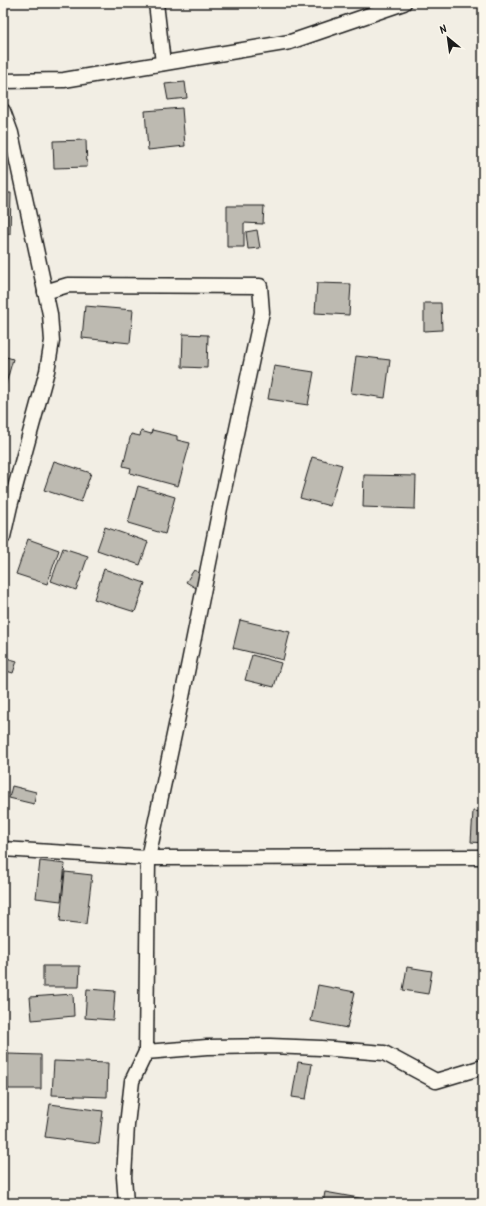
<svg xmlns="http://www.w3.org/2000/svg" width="486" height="1206" font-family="Kalam,sans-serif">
  <rect width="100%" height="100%" fill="#f2eee4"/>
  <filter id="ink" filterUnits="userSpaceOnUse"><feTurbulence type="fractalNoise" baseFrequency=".025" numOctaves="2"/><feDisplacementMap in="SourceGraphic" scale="8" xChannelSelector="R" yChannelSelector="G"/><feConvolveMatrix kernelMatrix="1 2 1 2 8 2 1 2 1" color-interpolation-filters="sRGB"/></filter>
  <g filter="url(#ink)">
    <g fill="#bdbab1" stroke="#1c1c1c">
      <path d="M185,82L187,98L168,100L165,84Z"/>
      <path d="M182,108L185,146L148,150L145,111Z"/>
      <path d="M86,140L87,167L54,168L53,141Z"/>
      <path d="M3,193H11L10,234H3Z"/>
      <path d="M227,206H264L263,224L244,223V247H227Z"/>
      <path d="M257,230L260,248L248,249L246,232Z"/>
      <path d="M317,283L351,284L349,315L315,313Z"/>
      <path d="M424,303H441L442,330L424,331Z"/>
      <path d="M85,306L133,310L130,343L82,338Z"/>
      <path d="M183,334L208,335L207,368L182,367Z"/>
      <path d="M3,356L13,359L3,394Z"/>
      <path d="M356,356L390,360L385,398L351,393Z"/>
      <path d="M274,366L314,372L308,405L268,399Z"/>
      <path d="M152,430L177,436V440L190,443L178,486L130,473L131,468L123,466L131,434L140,436L141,431L151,434Z"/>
      <path d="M312,457L342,465L330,506L300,498Z"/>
      <path d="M54,461L91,473L81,502L44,490Z"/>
      <path d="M364,475L416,476L415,509L363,507Z"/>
      <path d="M138,486L175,497L165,534L128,523Z"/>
      <path d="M105,527L148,542L140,565L97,550Z"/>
      <path d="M28,539L59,550L47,584L16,574Z"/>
      <path d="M63,548L88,556L76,590L51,581Z"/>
      <path d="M104,569L145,583L135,612L94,599Z"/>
      <path d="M194,570L204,576L196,588L186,582Z"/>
      <path d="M240,620L290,632L283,660L233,648Z"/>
      <path d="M252,655L281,663L274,687L245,680Z"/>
      <path d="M3,657L17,661L13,673L3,670Z"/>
      <path d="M12,786L36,792L34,804L9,798Z"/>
      <path d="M473,811L483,812V843L471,842Z"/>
      <path d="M40,861L65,864L61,901L36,898Z"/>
      <path d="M65,872L92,875L86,924L60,921Z"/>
      <path d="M43,966H80L79,987H43Z"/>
      <path d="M407,967L432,971L428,994L403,990Z"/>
      <path d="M318,985L355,992L347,1028L311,1021Z"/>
      <path d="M87,989L115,991L113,1020L85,1018Z"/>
      <path d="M73,994L74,1016L32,1020L30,997Z"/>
      <path d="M8,1054L41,1055V1089H8Z"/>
      <path d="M54,1061L108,1063L107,1097L52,1095Z"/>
      <path d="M298,1062L312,1064L306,1099L292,1097Z"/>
      <path d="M50,1104L103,1111L99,1144L45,1137Z"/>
      <path d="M325,1192L370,1200L369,1203H323Z"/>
    </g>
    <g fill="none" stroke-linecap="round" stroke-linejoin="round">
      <defs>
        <g id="street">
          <path d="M156,3L163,63"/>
          <path d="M3,81L64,80L290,42L404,3"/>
          <path d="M3,111L11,133L50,314L52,341L47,371L10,506L3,537"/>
          <path d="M45,292L68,285L260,286L262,312L220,508L182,697L148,858L146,1052L132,1081L127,1125L124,1177L126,1203"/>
          <path d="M3,849L148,858L483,857"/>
          <path d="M146,1052L207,1047L270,1046L321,1048L384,1053L436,1081L483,1067"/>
        </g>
      </defs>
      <use href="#street" stroke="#1c1c1c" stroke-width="17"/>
      <use href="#street" stroke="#fbf7ec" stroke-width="14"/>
    </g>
  </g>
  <rect width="486" height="1206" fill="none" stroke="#fbf7ec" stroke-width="16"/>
  <rect x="8" y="8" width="470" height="1190" fill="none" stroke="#1c1c1c" stroke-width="1.5" filter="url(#ink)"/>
  <g transform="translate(448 38) rotate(331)" stroke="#fbf7ec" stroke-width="3" paint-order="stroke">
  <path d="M0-3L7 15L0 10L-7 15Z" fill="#1c1c1c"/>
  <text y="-6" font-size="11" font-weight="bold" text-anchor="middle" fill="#1c1c1c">N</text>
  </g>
</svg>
